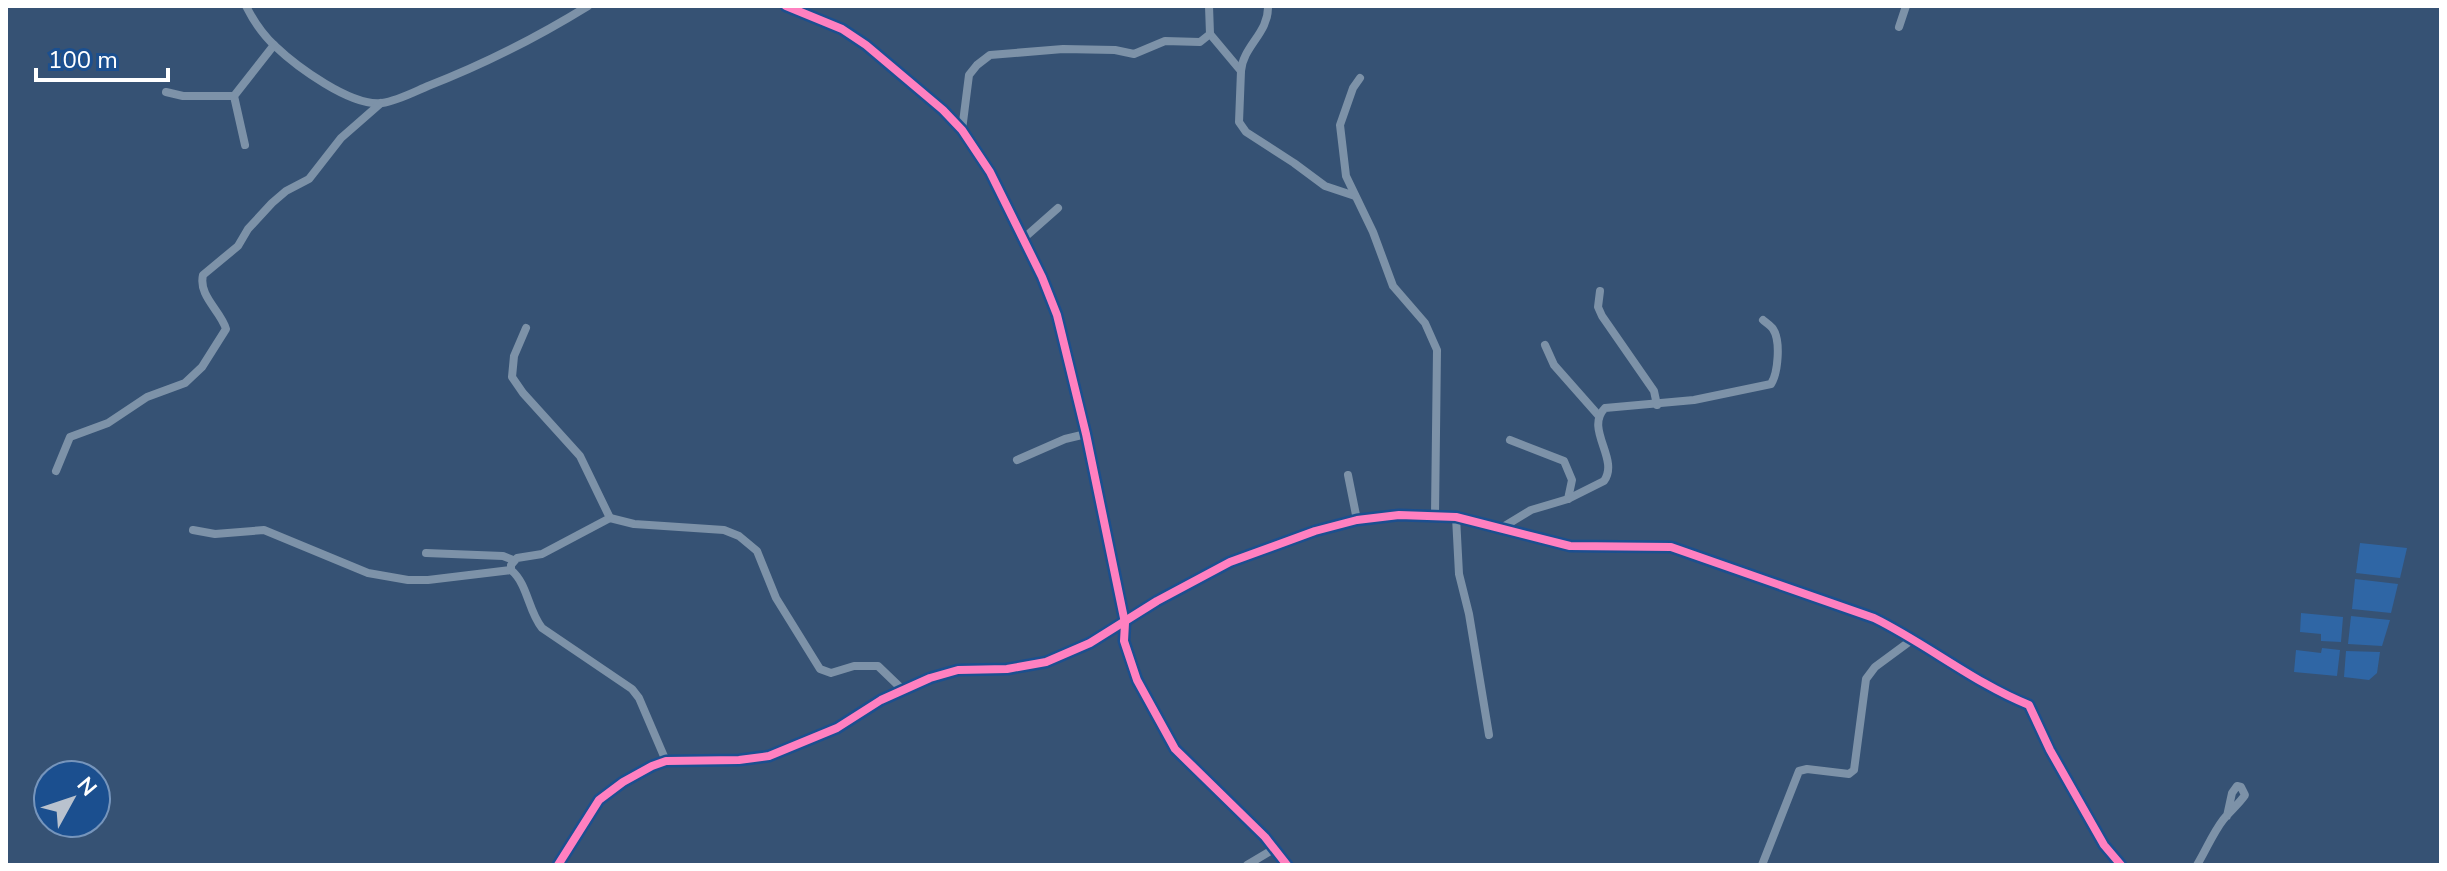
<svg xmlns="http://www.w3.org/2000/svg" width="2447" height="871" font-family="'Nunito Sans',sans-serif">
  <rect width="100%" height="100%" fill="#365274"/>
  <g fill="#2f66a5">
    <path d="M2360,543L2407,548L2400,578L2356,573Z"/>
    <path d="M2355,579L2398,584L2391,613L2352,609Z"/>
    <path d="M2301,613L2343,617L2341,642L2321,641V634L2300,632Z"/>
    <path d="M2351,616L2390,620L2382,646L2348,644Z"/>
    <path d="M2322,648L2340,650L2337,676L2294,672L2296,650L2321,653Z"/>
    <path d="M2346,651L2380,652L2377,673L2369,680L2344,677Z"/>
  </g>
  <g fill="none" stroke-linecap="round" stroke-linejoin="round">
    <g stroke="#7d92a8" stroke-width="8">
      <path d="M246,6C253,20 263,35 275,46C296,66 351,107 382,103C397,101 414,92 428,86C485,64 536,38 588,6"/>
      <path d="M786,6L842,29L866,45L943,110L962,130L990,172L1042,277L1057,315L1086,434L1125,623L1124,641L1137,680L1175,749L1265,837L1287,865"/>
      <path d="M1899,27L1906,6"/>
      <path d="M1210,34L1241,71L1239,122L1246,132L1294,163L1325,186L1355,196"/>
      <path d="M1241,71C1243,46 1269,33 1268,6"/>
      <path d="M1360,78L1353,88L1340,125L1346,176L1373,232L1393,286L1425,323L1437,350L1435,515"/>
      <path d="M166,92L183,96H234"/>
      <path d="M962,130L969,75L977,65L990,55L1063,49L1115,50L1134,54L1165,41L1200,42L1210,34L1209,6"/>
      <path d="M245,145L234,96L274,45"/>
      <path d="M1024,238L1058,208"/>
      <path d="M1600,291L1598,307L1602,316L1654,391L1657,405"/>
      <path d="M526,328L514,356L512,377L523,393L580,456L610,518"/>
      <path d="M1545,345L1554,365L1599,416"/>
      <path d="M1510,440L1564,461L1572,480L1568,499"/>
      <path d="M1017,460L1065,439L1086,434"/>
      <path d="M56,471L70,437L108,423L147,397L185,383L202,367L226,329C221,311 198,296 203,275L238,246L248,229L272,203L286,191L309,179L341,138L381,103"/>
      <path d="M1348,475L1357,520"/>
      <path d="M1456,517L1459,574L1469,614L1489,735"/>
      <path d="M1503,527L1531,510L1568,499L1604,481C1620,459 1584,429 1605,408L1694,400L1771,384C1778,373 1781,341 1773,329C1771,326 1765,322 1763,320"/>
      <path d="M193,530L215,534L264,530L368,573L408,580H428L511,570C528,584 528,611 542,628L632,689L639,698L666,761"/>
      <path d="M426,553L503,556L513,560"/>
      <path d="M511,570V565L517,558L542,554L610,518L634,524L724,530L739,536L757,551L776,598L820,669L831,673L854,666H878L904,691"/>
      <path d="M558,865L599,800L623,782L652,766L666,761L739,760L769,756L837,728L881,700L930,678L958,670L1007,669L1046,662L1090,643L1157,601L1230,562L1315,531L1357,520L1399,515L1456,517L1570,546L1671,547L1874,618C1927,644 1974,683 2029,705L2050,750L2104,845L2121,865"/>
      <path d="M1247,865L1274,849"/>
      <path d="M1762,865L1799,771L1807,769L1849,774L1854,770L1866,679L1875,667L1913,639"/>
      <path d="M2197,865C2206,850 2213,833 2223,820C2230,811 2239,804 2245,795L2241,787L2237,786L2232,793L2227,816"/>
    </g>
    <defs>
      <g id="cycleway">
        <path d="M786,6L842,29L866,45L943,110L962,130L990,172L1042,277L1057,315L1086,434L1125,623L1124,641L1137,680L1175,749L1265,837L1287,865"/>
        <path d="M558,865L599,800L623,782L652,766L666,761L739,760L769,756L837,728L881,700L930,678L958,670L1007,669L1046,662L1090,643L1157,601L1230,562L1315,531L1357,520L1399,515L1456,517L1570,546L1671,547L1874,618C1927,644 1974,683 2029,705L2050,750L2104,845L2121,865"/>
      </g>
    </defs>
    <use href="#cycleway" stroke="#1b4f8f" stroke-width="13"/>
    <use href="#cycleway" stroke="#ff80c0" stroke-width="8"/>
  </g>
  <rect width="2447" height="871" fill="none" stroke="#ffffff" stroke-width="16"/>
  <g transform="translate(72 799) rotate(50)"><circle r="38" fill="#1b4f8f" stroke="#7695bc" stroke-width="2"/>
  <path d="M0-6L14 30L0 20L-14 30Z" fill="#b9c2ce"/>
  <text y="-12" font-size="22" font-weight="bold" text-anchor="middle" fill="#ffffff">N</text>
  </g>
  <path d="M36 68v12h132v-12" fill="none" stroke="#ffffff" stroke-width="4"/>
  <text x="48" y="68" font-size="24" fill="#ffffff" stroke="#1b4f8f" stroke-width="6" paint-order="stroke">100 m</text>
</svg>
